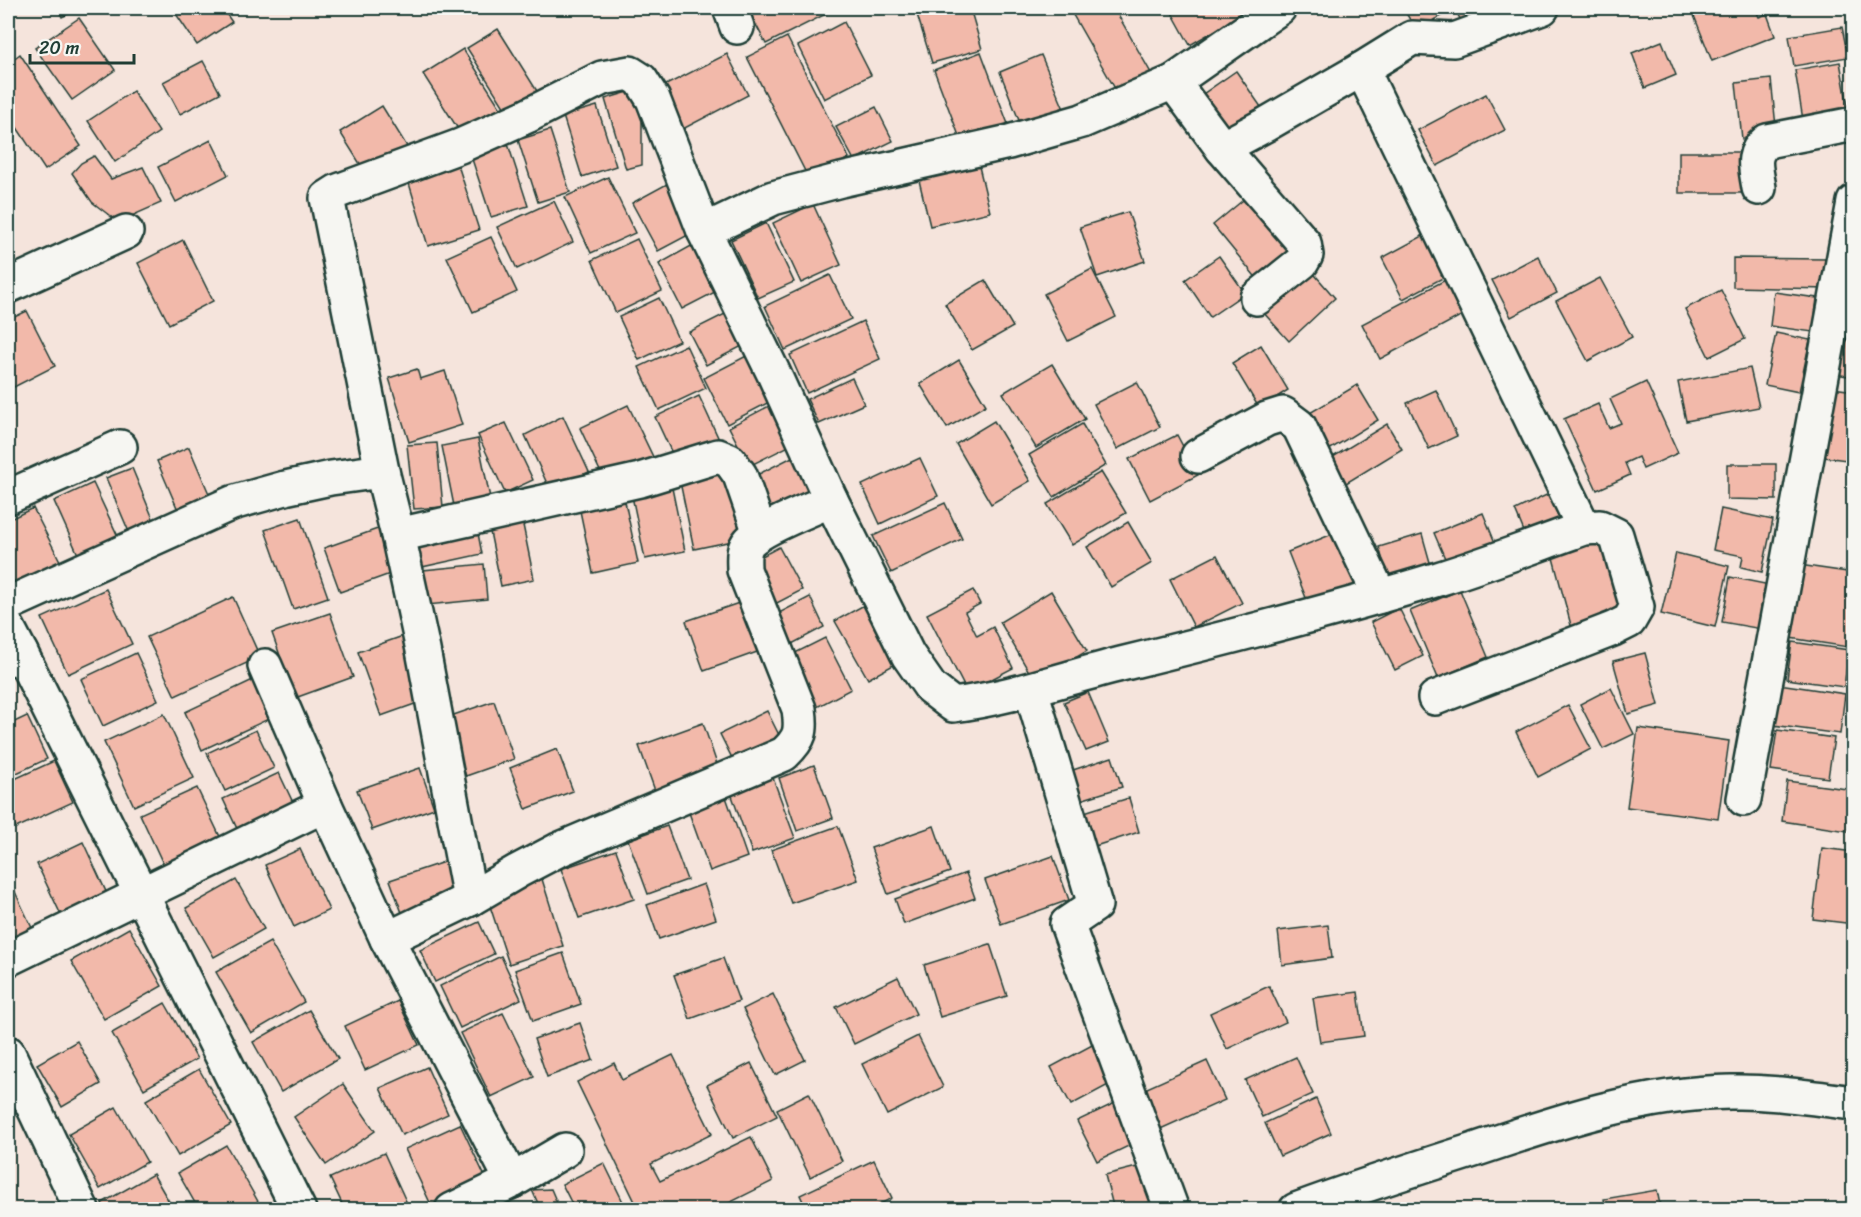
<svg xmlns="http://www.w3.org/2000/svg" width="1861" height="1217" font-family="Sriracha,sans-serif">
  <rect width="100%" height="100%" fill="#f5e4dc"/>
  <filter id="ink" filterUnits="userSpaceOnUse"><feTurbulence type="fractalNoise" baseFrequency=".0167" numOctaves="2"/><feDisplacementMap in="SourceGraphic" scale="12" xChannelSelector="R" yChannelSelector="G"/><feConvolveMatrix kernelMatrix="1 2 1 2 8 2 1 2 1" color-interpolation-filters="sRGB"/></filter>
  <g filter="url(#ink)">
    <g fill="#f2b9aa" stroke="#1f3d34" stroke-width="1.5">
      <path d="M58,8H80L62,17Z"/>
      <path d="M172,8H222L232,22L197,45Z"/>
      <path d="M756,8H823L826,14L766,44L749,11Z"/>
      <path d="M930,8H970L982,49L932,63L916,11Z"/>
      <path d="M1069,8H1114L1151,73L1117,92Z"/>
      <path d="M1173,8H1242L1245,13L1190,45L1170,9Z"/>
      <path d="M1403,8H1452L1453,9L1416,30Z"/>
      <path d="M1454,8H1491L1463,24Z"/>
      <path d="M1691,8H1755L1759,17L1767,14L1775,36L1712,61Z"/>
      <path d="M79,18L115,70L72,100L35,48Z"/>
      <path d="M844,22L871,75L824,99L798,46Z"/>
      <path d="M1842,27L1848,57L1794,66L1789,36Z"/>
      <path d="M498,29L542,99L511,118L467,48Z"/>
      <path d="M787,37L849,158L809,179L747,57Z"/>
      <path d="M1662,41L1676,75L1645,88L1632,53Z"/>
      <path d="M463,49L505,115L465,140L423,74Z"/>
      <path d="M981,52L1011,132L964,149L934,70Z"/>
      <path d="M20,54L81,146L45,170L8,114V63Z"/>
      <path d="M727,54L748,95L679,131L658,89Z"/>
      <path d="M1041,55L1067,116L1024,133L1000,72Z"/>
      <path d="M203,61L220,93L180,114L163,82Z"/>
      <path d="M1840,62L1849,112L1803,120L1795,70Z"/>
      <path d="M1236,71L1266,114L1234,137L1203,94Z"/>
      <path d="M1771,79L1777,136L1742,139L1736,83Z"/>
      <path d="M642,88V165L626,169L605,99Z"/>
      <path d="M133,91L159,132L115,162L88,121Z"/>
      <path d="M1486,94L1505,130L1437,166L1418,130Z"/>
      <path d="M382,106L408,148L367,175L340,132Z"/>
      <path d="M597,106L616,166L582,177L563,116Z"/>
      <path d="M876,107L893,141L854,160L836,127Z"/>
      <path d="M550,130L570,192L538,202L518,140Z"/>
      <path d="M211,140L228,175L176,202L158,167Z"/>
      <path d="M508,144L528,206L491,217L471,156Z"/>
      <rect x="1679" y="152" width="67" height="41"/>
      <path d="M94,156L111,179L143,167L161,203L118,222L92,202L72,173L81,163Z"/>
      <path d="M977,158L990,212L930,226L917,172Z"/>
      <path d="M458,165L479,230L428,246L408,180Z"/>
      <path d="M608,177L635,233L591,253L565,197Z"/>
      <path d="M667,184L692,233L658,251L632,203Z"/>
      <path d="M1248,196L1299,256L1263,286L1213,225Z"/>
      <path d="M554,201L573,242L517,269L497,227Z"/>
      <path d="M813,204L841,265L801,283L773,223Z"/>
      <path d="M1128,212L1145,261L1097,277L1080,227Z"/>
      <path d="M766,223L794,282L758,298L731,240Z"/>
      <path d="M1432,231L1454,272L1403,299L1382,258Z"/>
      <path d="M491,237L517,292L473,312L447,257Z"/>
      <path d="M637,239L662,291L616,313L592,260Z"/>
      <path d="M183,240L213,301L169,324L138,263Z"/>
      <path d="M693,245L717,291L682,309L659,264Z"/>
      <path d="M1219,256L1245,293L1210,317L1185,280Z"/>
      <path d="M1538,256L1557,293L1511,317L1492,280Z"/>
      <path d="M1733,258L1829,259L1828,289L1733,287Z"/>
      <path d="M1309,268L1335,298L1289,341L1262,311Z"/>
      <path d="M1092,269L1116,317L1068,341L1044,294Z"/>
      <path d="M830,275L851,319L785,350L765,306Z"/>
      <path d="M1451,277L1470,311L1380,359L1362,324Z"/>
      <path d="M1600,278L1632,337L1588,361L1556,301Z"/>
      <path d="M985,280L1013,327L972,350L945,304Z"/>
      <path d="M1721,290L1745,339L1709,357L1685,309Z"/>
      <path d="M1774,292L1817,298L1813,332L1770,326Z"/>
      <path d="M659,298L679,341L639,360L619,317Z"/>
      <path d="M27,311L55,366L8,390V320Z"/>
      <path d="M731,311L748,343L706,365L689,332Z"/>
      <path d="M863,321L880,359L807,393L790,355Z"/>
      <path d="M1776,333L1810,340L1799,392L1765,385Z"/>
      <path d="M1841,337L1854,339V377L1835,374Z"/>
      <path d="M686,345L706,388L659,410L639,367Z"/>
      <path d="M1261,345L1288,390L1259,408L1232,363Z"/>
      <path d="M756,351L779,397L727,424L704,378Z"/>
      <path d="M959,360L986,405L947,428L920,384Z"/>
      <path d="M1052,364L1085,419L1036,448L1003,393Z"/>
      <path d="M1750,368L1759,407L1686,421L1678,382Z"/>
      <path d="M417,369L420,379L445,371L462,425L409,442L389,378Z"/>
      <path d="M852,378L864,404L819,424L807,399Z"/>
      <path d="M1137,382L1160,427L1117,449L1094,404Z"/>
      <path d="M1646,382L1678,453L1643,469L1638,457L1625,463L1630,475L1597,490L1564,419L1598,404L1609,428L1621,423L1610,399Z"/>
      <path d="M1357,385L1378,420L1329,450L1308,414Z"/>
      <path d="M1826,387L1854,391V461L1817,456Z"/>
      <path d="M1436,390L1457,436L1429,449L1407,403Z"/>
      <path d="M699,396L722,446L678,466L655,417Z"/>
      <path d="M628,405L656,463L607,486L580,428Z"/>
      <path d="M771,405L791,445L749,466L729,427Z"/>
      <path d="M563,416L589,472L550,490L525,435Z"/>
      <path d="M994,421L1030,481L991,504L956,444Z"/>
      <path d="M506,423L533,480L505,493L478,435Z"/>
      <path d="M1082,424L1106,465L1054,497L1029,455Z"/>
      <path d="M1387,424L1402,449L1343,485L1328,460Z"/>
      <path d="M1177,435L1198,475L1150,500L1129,459Z"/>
      <path d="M478,439L490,498L454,506L442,446Z"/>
      <path d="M437,443L443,507L414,509L407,445Z"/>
      <path d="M189,447L213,503L181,517L157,461Z"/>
      <path d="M802,452L824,494L771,521L749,479Z"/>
      <path d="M920,458L938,496L880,524L862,485Z"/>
      <path d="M1727,464H1776V500L1727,499Z"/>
      <path d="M731,466L747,538L694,549L679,477Z"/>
      <path d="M132,468L154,521L129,532L106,478Z"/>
      <path d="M1101,472L1126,513L1072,545L1047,504Z"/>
      <path d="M93,483L121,543L81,561L54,501Z"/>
      <path d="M672,488L685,551L645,559L632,496Z"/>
      <path d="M1557,490L1572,521L1528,541L1515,510Z"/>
      <path d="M624,497L638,563L593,573L579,506Z"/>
      <path d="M945,503L962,539L891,573L873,536Z"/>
      <path d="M33,508L60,561L13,586L8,575V520Z"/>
      <path d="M1721,509L1773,520L1762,572L1741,567L1743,556L1713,550Z"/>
      <path d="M1483,513L1498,550L1450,570L1434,533Z"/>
      <path d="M300,518L328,597L293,609L265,530Z"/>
      <path d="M522,520L534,579L501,586L489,527Z"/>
      <path d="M1128,522L1152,563L1111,587L1087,547Z"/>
      <path d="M386,526L401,570L340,592L324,548Z"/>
      <path d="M477,528L482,554L422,567L417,540Z"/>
      <path d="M1340,531L1360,583L1308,603L1288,552Z"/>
      <path d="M1422,534L1433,573L1390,586L1379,547Z"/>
      <path d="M1603,541L1623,616L1572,629L1552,554Z"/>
      <path d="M779,547L802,590L773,605L751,562Z"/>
      <path d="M1676,553L1729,566L1715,627L1661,614Z"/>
      <path d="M1217,555L1242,603L1194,627L1170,579Z"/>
      <path d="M484,564L487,599L427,605L423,570Z"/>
      <path d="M1799,565L1854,573V608L1848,647L1790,638Z"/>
      <path d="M1730,577L1775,586L1767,630L1722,622Z"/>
      <path d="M106,589L132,644L68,674L42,618Z"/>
      <path d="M973,590L980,604L965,612L977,636L993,627L1013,668L967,692L927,614Z"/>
      <path d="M1460,590L1488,657L1438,678L1410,611Z"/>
      <path d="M1051,591L1087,651L1035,682L1000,622Z"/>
      <path d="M233,597L260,657L175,696L147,637Z"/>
      <path d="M810,597L824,627L790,645L775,615Z"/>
      <path d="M742,602L760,651L704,671L686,621Z"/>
      <path d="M866,604L899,662L868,679L835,621Z"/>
      <path d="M1399,608L1423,656L1395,670L1371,622Z"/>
      <path d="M330,613L353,677L295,698L272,633Z"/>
      <path d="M403,636L426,700L381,716L358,652Z"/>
      <path d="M825,638L851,689L815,708L789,656Z"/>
      <path d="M1792,642L1849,650L1844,687L1787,679Z"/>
      <path d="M1853,652H1854V700L1846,699Z"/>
      <path d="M136,653L158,700L103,726L81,679Z"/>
      <path d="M1645,653L1659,705L1628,714L1613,661Z"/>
      <path d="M257,678L275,716L202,750L185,712Z"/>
      <path d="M1779,684L1845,694L1840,734L1773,725Z"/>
      <path d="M1611,688L1634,734L1603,749L1580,704Z"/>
      <path d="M1088,692L1109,742L1086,751L1064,702Z"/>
      <path d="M494,701L514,759L466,776L445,718Z"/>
      <path d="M1568,705L1591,749L1538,777L1516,732Z"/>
      <path d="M767,711L783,743L736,766L720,734Z"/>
      <path d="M164,714L194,778L134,806L104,742Z"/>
      <path d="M27,716L47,759L8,777V725Z"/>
      <path d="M703,723L721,776L658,799L639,746Z"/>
      <path d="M1638,728L1729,741L1718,819L1627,807Z"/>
      <path d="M256,730L274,768L225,791L207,753Z"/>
      <path d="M1777,730L1834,738L1828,778L1771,770Z"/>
      <path d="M557,749L573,791L526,809L510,768Z"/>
      <path d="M1112,757L1122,787L1074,802L1064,773Z"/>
      <path d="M54,761L73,802L16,828L8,810V782Z"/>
      <path d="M814,765L833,818L797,831L779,778Z"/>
      <path d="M420,768L434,808L372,830L357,790Z"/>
      <path d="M279,773L297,811L241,837L223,799Z"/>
      <path d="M773,778L795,838L752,853L731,793Z"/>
      <path d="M1787,781L1854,790V832L1782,821Z"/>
      <path d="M197,788L222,841L165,868L140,814Z"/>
      <path d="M725,794L747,857L710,871L687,807Z"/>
      <path d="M1129,798L1139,832L1089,848L1078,814Z"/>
      <path d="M667,826L687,880L648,894L628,840Z"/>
      <path d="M838,826L858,880L791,903L771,850Z"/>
      <path d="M934,826L950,872L888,894L871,848Z"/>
      <path d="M83,842L108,896L62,917L37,864Z"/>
      <path d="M1822,848L1854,852V924L1813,919Z"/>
      <path d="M300,849L329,910L294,927L265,865Z"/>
      <path d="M616,850L634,899L579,918L561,869Z"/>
      <path d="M1053,856L1069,900L1001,924L985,880Z"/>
      <path d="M450,860L464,899L405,921L390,880Z"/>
      <path d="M966,873L975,898L904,924L895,899Z"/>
      <path d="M541,876L563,946L509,964L486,894Z"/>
      <path d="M8,877L32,928L8,940Z"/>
      <path d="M236,880L264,929L214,957L186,908Z"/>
      <path d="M704,884L716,919L659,939L647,905Z"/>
      <path d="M479,922L494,954L435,982L420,950Z"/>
      <path d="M1328,925L1332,958L1282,965L1278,931Z"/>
      <path d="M129,928L162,986L104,1019L71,961Z"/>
      <path d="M270,942L304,1002L251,1033L216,972Z"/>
      <path d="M990,944L1007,996L940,1017L924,965Z"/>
      <path d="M563,953L581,1004L533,1021L515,970Z"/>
      <path d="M501,956L521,999L460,1028L440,986Z"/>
      <path d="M723,958L739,1001L690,1019L674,975Z"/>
      <path d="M898,977L916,1014L854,1044L836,1007Z"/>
      <path d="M1269,986L1286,1022L1227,1049L1210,1013Z"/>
      <path d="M1358,992L1364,1036L1320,1042L1313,998Z"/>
      <path d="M773,994L805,1060L775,1075L743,1009Z"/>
      <path d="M398,1001L419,1045L365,1070L345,1026Z"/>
      <path d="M165,1003L197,1059L144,1089L112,1033Z"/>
      <path d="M309,1010L338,1059L281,1092L253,1042Z"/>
      <path d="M503,1013L534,1077L491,1097L460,1033Z"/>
      <path d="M580,1023L593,1060L547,1077L534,1039Z"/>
      <path d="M918,1036L943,1087L887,1115L862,1064Z"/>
      <path d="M77,1041L101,1084L62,1107L37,1064Z"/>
      <path d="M1094,1044L1114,1082L1071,1105L1051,1067Z"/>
      <path d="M673,1055L712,1134L651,1164L660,1181L751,1137L773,1181L715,1210H639L577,1082L614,1063L622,1080Z"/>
      <path d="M1296,1057L1313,1094L1262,1117L1245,1080Z"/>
      <path d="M1207,1061L1225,1100L1156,1131L1138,1092Z"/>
      <path d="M751,1063L777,1116L733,1138L707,1085Z"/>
      <path d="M427,1067L448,1114L402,1135L380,1088Z"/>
      <path d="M199,1069L231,1125L178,1156L146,1100Z"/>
      <path d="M343,1084L375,1131L326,1165L294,1117Z"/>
      <path d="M809,1093L842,1161L810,1177L777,1109Z"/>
      <path d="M1316,1099L1331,1133L1280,1156L1265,1123Z"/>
      <path d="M1117,1102L1137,1142L1097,1161L1077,1121Z"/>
      <path d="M116,1107L147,1162L100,1189L69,1134Z"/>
      <path d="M460,1124L488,1183L433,1209L405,1149Z"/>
      <path d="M226,1145L260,1205L252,1210H199L178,1173Z"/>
      <path d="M384,1153L410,1210H345L330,1178Z"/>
      <path d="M874,1160L892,1198L869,1210H807L800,1195Z"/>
      <path d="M604,1163L627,1210H575L562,1184Z"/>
      <path d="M1149,1164L1158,1200L1123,1210H1114L1105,1175Z"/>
      <path d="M153,1174L174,1210H106L102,1203Z"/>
      <path d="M551,1189L560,1210H541L532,1190Z"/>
      <path d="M1657,1190L1661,1210H1606L1604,1199Z"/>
    </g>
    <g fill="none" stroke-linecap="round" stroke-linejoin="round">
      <defs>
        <g id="minor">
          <path d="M730,8L737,27"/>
          <path d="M1279,8L1173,82L1222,148L1265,125L1362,69"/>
          <path d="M1542,8L1454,40L1412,38L1362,69L1584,528"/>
          <path d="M1173,82L1082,121L1009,142L841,180L773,198L704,231L773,372L831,500L908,655L931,688L953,705C1010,698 1065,678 1121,664C1227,638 1333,611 1438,579C1487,564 1536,545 1584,528L1600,527L1616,535L1637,607L1629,621L1613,629L1435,698"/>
          <path d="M1222,148L1304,243L1306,255L1302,262L1257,298"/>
          <path d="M1759,188C1756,167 1750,155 1767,141L1854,124"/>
          <path d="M704,231L653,99L641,80L630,73L602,78L527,116L460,146L338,191L327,198L382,471L398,535L640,480L718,456L730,461L740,475L760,533"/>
          <path d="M8,286L126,232"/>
          <path d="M1198,456L1267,419L1283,414L1299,426L1380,596"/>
          <path d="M8,497L120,447"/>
          <path d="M398,535L423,650L470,899"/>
          <path d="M8,604L232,503L285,488L331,478L382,471"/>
          <path d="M8,628L21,653L8,659"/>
          <path d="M21,653L299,1210"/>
          <path d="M265,666L325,805"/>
          <path d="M1031,690L1095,905L1067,924L1172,1210"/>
          <path d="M1744,799L1854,202"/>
          <path d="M387,939L470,899L518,871L558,850L784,754C801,738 802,731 799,709L744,570C744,560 742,550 749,542C761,528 812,509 831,500"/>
          <path d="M8,959L325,805L387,939L512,1181L452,1210"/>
          <path d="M8,1053L82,1210"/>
          <path d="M512,1181L565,1150"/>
          <path d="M1296,1210C1355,1188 1414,1169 1474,1150C1557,1122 1642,1093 1731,1092C1772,1091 1813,1098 1854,1103"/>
        </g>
      </defs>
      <use href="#minor" stroke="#1f3d34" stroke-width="38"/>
      <use href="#minor" stroke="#f6f6f2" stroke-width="33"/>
    </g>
  </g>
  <rect width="1861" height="1217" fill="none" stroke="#f6f6f2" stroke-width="30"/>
  <rect x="15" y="15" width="1831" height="1187" fill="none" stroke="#1f3d34" stroke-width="2" filter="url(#ink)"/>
  <path d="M30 54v9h104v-9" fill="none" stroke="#1f3d34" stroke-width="3"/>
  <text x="39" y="54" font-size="18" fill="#1f3d34" stroke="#f6f6f2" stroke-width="4.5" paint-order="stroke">20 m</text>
</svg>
